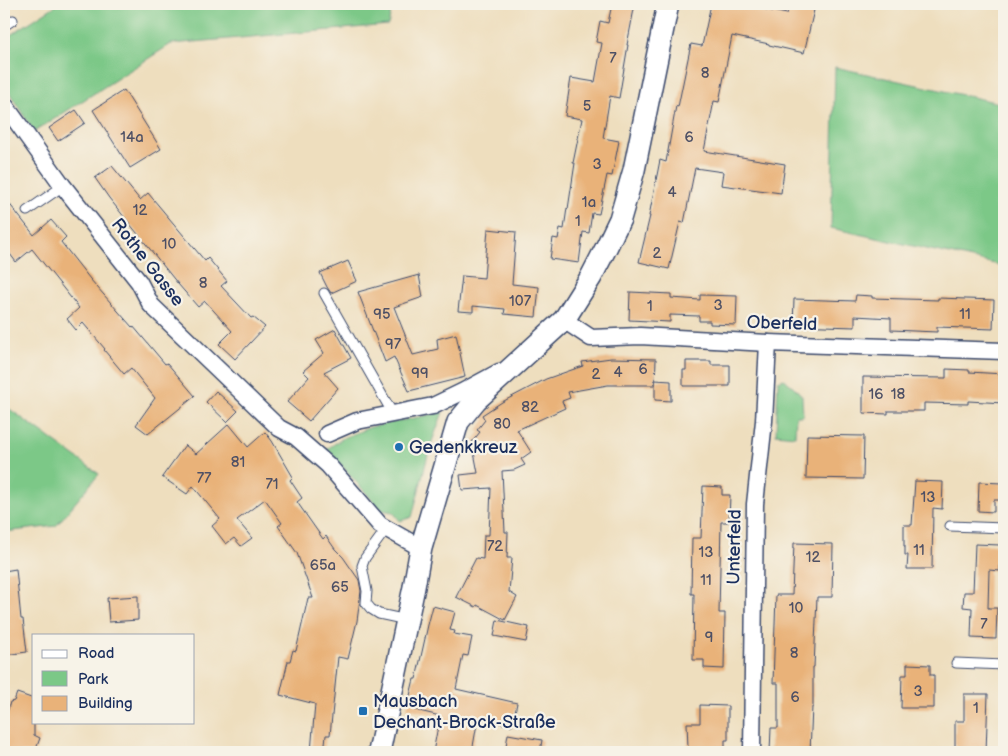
<svg xmlns="http://www.w3.org/2000/svg" width="1008" height="756" font-family="'Balsamiq Sans',sans-serif">
  <rect width="100%" height="100%" fill="#f7f3e8"/>
  <filter id="ink" filterUnits="userSpaceOnUse"><feTurbulence type="fractalNoise" baseFrequency=".02" numOctaves="2"/><feDisplacementMap in="SourceGraphic" scale="10" xChannelSelector="R" yChannelSelector="G"/><feConvolveMatrix kernelMatrix="1 2 1 2 8 2 1 2 1" color-interpolation-filters="sRGB"/></filter>
  <filter id="wash" filterUnits="userSpaceOnUse"><feTurbulence type="fractalNoise" baseFrequency=".0096" numOctaves="4" result="noise"/><feDisplacementMap in="SourceGraphic" scale="20" xChannelSelector="R" yChannelSelector="G"/><feGaussianBlur stdDeviation="1.12" result="paint"/><feColorMatrix in="noise" values="0 0 0 0 0 0 0 0 0 0 0 0 0 0 0 0 0 1.4 0 .05"/><feComposite in="paint" operator="in"/></filter>
  <g filter="url(#wash)">
    <rect width="100%" height="100%" fill="#eedebe"/>
    <g fill="#7bc887" stroke="#4b7c72">
      <path d="M58,4H393L388,25L171,44L34,132L4,84V39Z"/>
      <path d="M835,67L1004,104V266L831,228Z"/>
      <path d="M784,379L795,388L802,396L803,416H796L795,436L776,434L778,381Z"/>
      <path d="M4,405L99,474L56,526L4,532Z"/>
      <path d="M443,412L430,447L412,517L400,521L393,512L381,510L327,449L343,438L371,427Z"/>
    </g>
    <g id="blocks">
      <g fill="#e9b279">
        <path d="M612,4H635L627,45H628L619,98L610,96L603,138L619,141L612,176L607,175L599,214L592,213L589,233L583,232L579,263L550,259L553,238L558,239L560,228L564,229L567,208L568,209L575,163H573L582,119L565,116L571,78L595,82L602,43L596,42L600,21L608,23Z"/>
        <path d="M711,4H721L742,8L743,5L787,14L789,4L814,10L804,53L769,45V44L732,36L719,102L714,101L704,151L785,164L781,193L721,185L723,172L695,168L684,223L680,222L669,269L639,262L650,216H649L660,160L666,162L676,106L678,107L691,44L702,46Z"/>
        <path d="M124,90L161,149L130,168L93,110Z"/>
        <path d="M76,110L85,123L58,141L49,128Z"/>
        <path d="M112,166L140,200L148,193L205,261L208,258L227,281L221,286L251,318L253,317L265,327L235,359L219,344L232,331L205,301L198,307L178,284L109,198L95,178Z"/>
        <path d="M4,197L34,235L51,220L66,237L61,242L90,279L132,327L133,326L165,364L167,363L195,396L148,434L136,425L155,398L131,368L124,374L104,350L105,349L83,323L76,330L67,319L79,308L32,249L16,262L4,246Z"/>
        <path d="M488,229L516,232L512,284L539,287L536,317L504,314L505,309L473,306V312L458,311L462,276L484,278Z"/>
        <path d="M348,261L357,281L331,293L327,287L320,273Z"/>
        <path d="M419,275L423,297L394,307L413,355L438,349L437,339L456,334L465,377L409,391L394,357L385,362L358,292Z"/>
        <path d="M630,292L671,294V298L700,300V295L737,296L736,325L710,324V321H699V316L670,315V322L629,320Z"/>
        <path d="M856,295L872,296V298L938,300V298L994,300L993,329L937,327V332L891,330V318L855,316V327L793,325L794,299L855,301Z"/>
        <path d="M335,329L351,358L324,372L338,388L309,421L287,402L309,377L303,371L324,353L316,340Z"/>
        <path d="M611,358L656,359L655,385H608L568,392L570,398L562,401L565,408L517,430L531,452L521,459L525,465L514,470L502,471L505,532H508L507,558H512L509,592L517,597L505,620L477,605L476,607L456,597L476,558L483,559L484,535H489L491,488L462,490L460,475L478,473L472,442L480,432L477,430L485,420L482,415L502,402L546,379L583,366L582,362Z"/>
        <path d="M686,361H711V365H730V386H683V370H686Z"/>
        <path d="M946,369L969,370V372L1004,374V403L968,401V404L924,403V411H888V414L863,413V377L946,378Z"/>
        <path d="M655,380L671,381V401L655,400Z"/>
        <path d="M216,391L238,411L227,422L206,402Z"/>
        <path d="M229,424L248,447L265,432L272,441L293,477L290,480L302,498L297,502L323,539L326,536L335,549L343,557L359,580L361,591L357,621L348,659L338,657L330,735H326L324,752H311L315,704L280,695L288,661H290L293,650L296,651L308,598H313L297,553L278,526L282,523L265,499L237,520L252,538L241,546L234,538L226,544L212,526L220,519L193,486L187,494L162,477L185,445L196,454Z"/>
        <path d="M807,435L864,436L863,479L806,478Z"/>
        <path d="M915,481L943,482L942,509L933,508L932,569H907L908,555H905V546H904V525H912Z"/>
        <path d="M979,482L1002,483V500H994V512L978,511Z"/>
        <path d="M703,486L722,487V495H730L729,522H721L719,613H725L724,669L704,668V660H693L694,594H691L692,538H701Z"/>
        <path d="M794,543L833,544L832,597H817L814,667H813V707H812L810,752H770L771,728H778V683H773L776,595H792Z"/>
        <path d="M975,544L1000,545V571L989,570L988,608H997L996,639L971,638L972,608L963,607L964,592H973Z"/>
        <path d="M16,569L21,619H23L27,652L4,655V571Z"/>
        <path d="M138,596V620L109,622L107,598Z"/>
        <path d="M433,606L455,612L450,630L455,631L454,634L472,637L468,656L463,655L456,689L517,703L512,726L478,718L472,752H433L440,716L407,708L414,679H416L428,625Z"/>
        <path d="M497,620L529,627L526,642L494,636Z"/>
        <path d="M907,664L930,665V675H934V708H901L902,675H907Z"/>
        <path d="M17,693L34,699V735L40,738L35,752H4V724L10,702L14,701Z"/>
        <path d="M964,694H988L986,752H955V721H964Z"/>
        <path d="M700,705L728,706V740H725V752H704L688,748L687,723H700Z"/>
        <path d="M508,734L542,740L540,752H505Z"/>
      </g>
    </g>
  </g>
  <g filter="url(#ink)">
    <use href="#blocks" fill-opacity="0" stroke="#3b496c" stroke-width="1"/>
    <g fill="none" stroke-linecap="round" stroke-linejoin="round">
      <defs>
        <g id="service">
          <path d="M4,26L13,20"/>
          <path d="M27,211L63,186"/>
          <path d="M324,293L393,414"/>
          <path d="M950,526L1004,528"/>
          <path d="M387,528L365,558L362,566L367,591L366,603L371,609L379,614L407,620"/>
          <path d="M956,663L1004,665"/>
        </g>
        <g id="minor">
          <path d="M4,104L63,186L139,282L151,305L279,428L296,437L328,465L380,525L421,548"/>
          <path d="M564,320L591,338L640,336L768,343L1004,351"/>
          <path d="M327,434L357,421L433,406L462,392L499,372"/>
          <path d="M752,752L755,504L764,421L768,343"/>
        </g>
        <path id="tertiary" d="M379,752L414,587L421,548L458,422L476,400L564,320L591,277L606,248L620,219L634,170L668,4"/>
      </defs>
      <use href="#service" stroke="#3b496c" stroke-width="11"/>
      <use href="#minor" stroke="#3b496c" stroke-width="19"/>
      <use href="#tertiary" stroke="#3b496c" stroke-width="24"/>
      <use href="#service" stroke="#fff" stroke-width="9"/>
      <use href="#minor" stroke="#fff" stroke-width="16"/>
      <use href="#tertiary" stroke="#fff" stroke-width="21"/>
    </g>
  </g>
  <g fill="#1f6fb2" stroke="#f7f3e8" stroke-width="2">
    <circle cx="399" cy="447" r="5"/>
    <rect x="358" y="706" width="10" height="10" rx="2.5"/>
  </g>
  <g text-anchor="middle" stroke-width="4.5" stroke-linejoin="round" paint-order="stroke">
    <g font-size="15" fill="#4e5065">
      <text x="613" y="63">7</text>
      <text x="705" y="78">8</text>
      <text x="587" y="111">5</text>
      <text x="132" y="142">14a</text>
      <text x="689" y="142">6</text>
      <text x="597" y="169">3</text>
      <text x="672" y="197">4</text>
      <text x="589" y="207">1a</text>
      <text x="140" y="215">12</text>
      <text x="578" y="226">1</text>
      <text x="169" y="249">10</text>
      <text x="657" y="258">2</text>
      <text x="203" y="288">8</text>
      <text x="520" y="306">107</text>
      <text x="718" y="310">3</text>
      <text x="650" y="311">1</text>
      <text x="382" y="319">95</text>
      <text x="965" y="319">11</text>
      <text x="393" y="349">97</text>
      <text x="643" y="374">6</text>
      <text x="618" y="377">4</text>
      <text x="420" y="378">99</text>
      <text x="596" y="379">2</text>
      <text x="876" y="399">16</text>
      <text x="898" y="399">18</text>
      <text x="530" y="412">82</text>
      <text x="502" y="429">80</text>
      <text x="238" y="467">81</text>
      <text x="204" y="483">77</text>
      <text x="272" y="489">71</text>
      <text x="928" y="502">13</text>
      <text x="495" y="551">72</text>
      <text x="919" y="555">11</text>
      <text x="706" y="557">13</text>
      <text x="813" y="562">12</text>
      <text x="323" y="570">65a</text>
      <text x="706" y="585">11</text>
      <text x="340" y="592">65</text>
      <text x="796" y="613">10</text>
      <text x="984" y="629">7</text>
      <text x="709" y="642">9</text>
      <text x="794" y="658">8</text>
      <text x="918" y="696">3</text>
      <text x="795" y="702">6</text>
      <text x="976" y="713">1</text>
    </g>
    <g font-size="18" fill="#1b2f5e" stroke="#f7f3e8">
      <text transform="translate(148 262) rotate(52)" y="6">Rothe Gasse</text>
      <text transform="translate(782 323) rotate(2)" y="6">Oberfeld</text>
      <text transform="translate(734 547) rotate(-89)" y="6">Unterfeld</text>
    </g>
    <g font-size="18" fill="#1b2f5e" stroke="#f7f3e8" text-anchor="start">
      <text x="409" y="453">Gedenkkreuz</text>
      <text x="373" y="707">Mausbach<tspan x="373" dy="21">Dechant-Brock-Straße</tspan></text>
    </g>
  </g>
  <rect width="1008" height="756" fill="none" stroke="#f7f3e8" stroke-width="20"/>
  <rect x="32" y="634" width="162" height="90" fill="#f7f3e8" stroke="#9fa5b1"/>
  <rect x="42" y="650" width="25" height="8" fill="#ffffff" stroke="#9fa5b1"/>
  <text x="78" y="658" font-size="15" fill="#1b2f5e">Road</text>
  <rect x="42" y="671" width="25" height="15" fill="#7bc887" stroke="#9fa5b1"/>
  <text x="78" y="684" font-size="15" fill="#1b2f5e">Park</text>
  <rect x="42" y="696" width="25" height="15" fill="#e9b279" stroke="#9fa5b1"/>
  <text x="78" y="708" font-size="15" fill="#1b2f5e">Building</text>
</svg>
